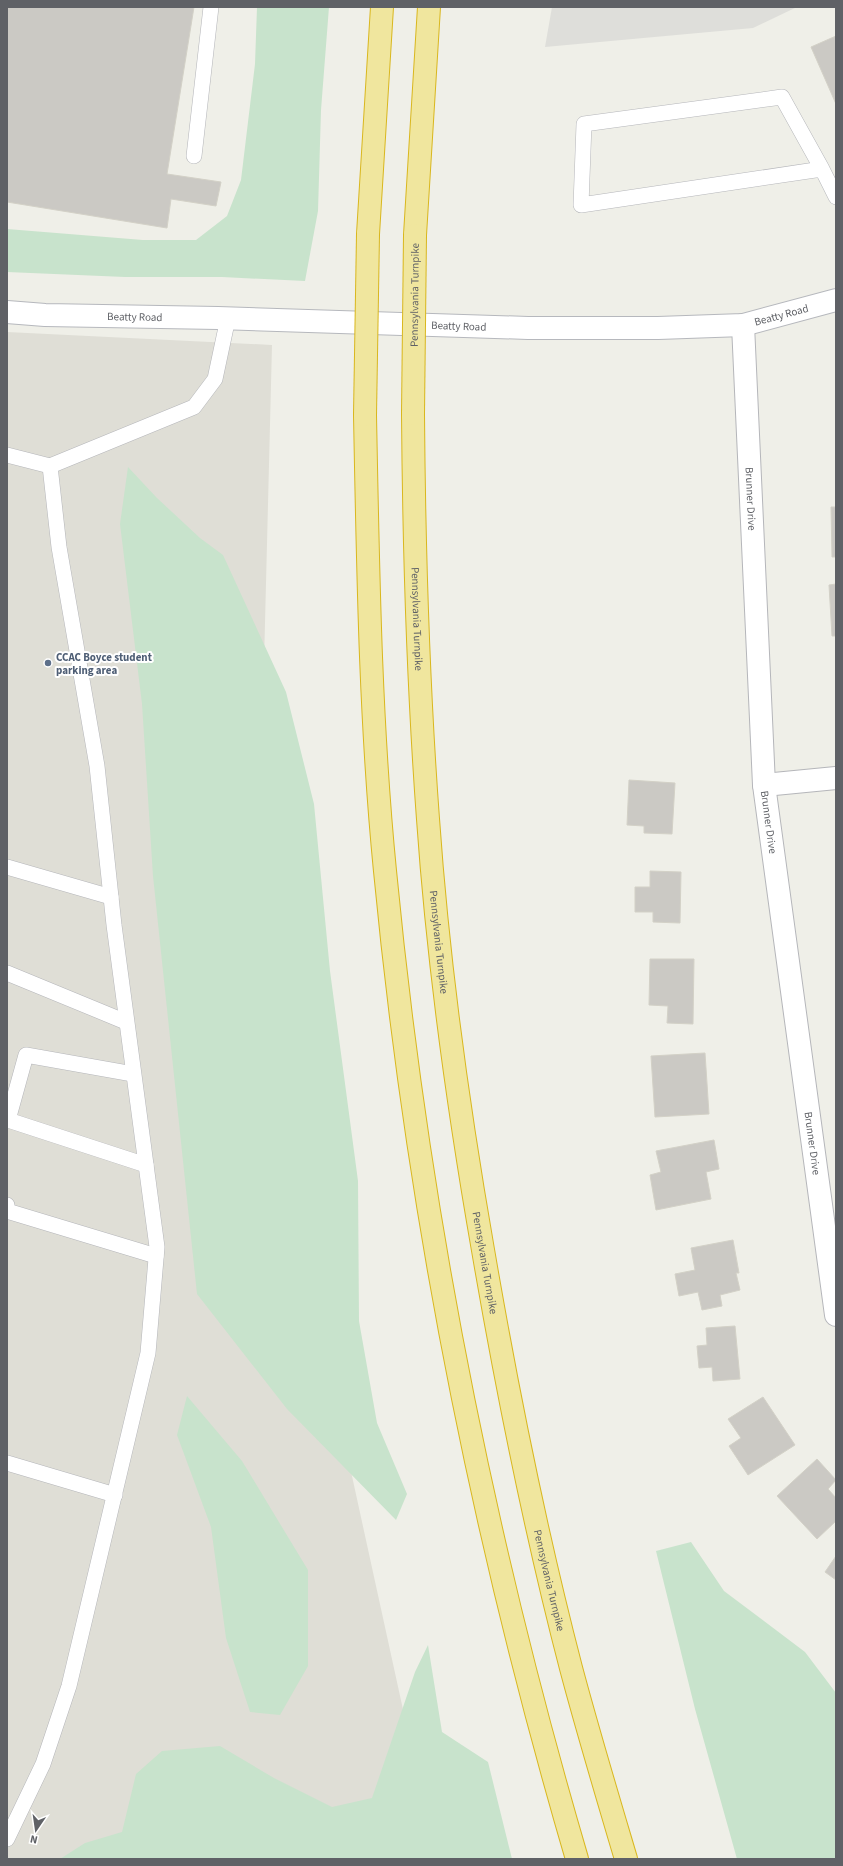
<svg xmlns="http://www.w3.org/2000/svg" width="843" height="1866" font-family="'Source Sans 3',sans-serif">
  <rect width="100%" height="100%" fill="#efefe8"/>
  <path fill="#dededa" d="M552,7H797L753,28L545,47Z"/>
  <path fill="#dfded6" d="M7,332L272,345L260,822L312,1293L416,1769L442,1859H7Z"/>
  <g fill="#c8e3cc">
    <path d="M257,7H329L321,110L318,211L305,281L222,277H125L7,272V229L143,240H196L227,216L241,180L255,64Z"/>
    <path d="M128,467L157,498L200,538L223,555L286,692L314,804L330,971L358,1181L359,1321L377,1423L407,1494L396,1520L287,1409L197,1294L153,876L142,704L120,524Z"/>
    <path d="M187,1396L242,1461L308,1570V1666L280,1715L250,1712L226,1638L211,1527L177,1435Z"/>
    <path d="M691,1542L724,1591L805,1652L836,1693V1859H737L695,1709L656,1551Z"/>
    <path d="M428,1645L442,1732L488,1762L512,1859H60L85,1843L122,1832L136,1774L162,1751L220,1746L274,1778L332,1807L372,1798L415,1672Z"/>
  </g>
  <g fill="#cbc9c4" stroke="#d3d1c7">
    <path d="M7,7H194L167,174L221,182L216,206L171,199L167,228L7,202Z"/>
    <path d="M836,36V104L811,47Z"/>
    <path d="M831,507H836V557H832Z"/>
    <path d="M836,584V636H832L829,585Z"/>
    <path d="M629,780L675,783L672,834L644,833V826L627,825Z"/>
    <path d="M650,871L681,872L680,923L653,922V912H635V887H650Z"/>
    <path d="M650,959H694L693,1024L667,1023L668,1006L649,1005Z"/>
    <path d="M705,1053L709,1114L655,1117L651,1056Z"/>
    <path d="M714,1140L719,1169L706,1172L711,1199L656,1210L650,1175L661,1172L656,1151Z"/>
    <path d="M733,1240L739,1273H736L740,1290L720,1295L722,1306L702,1310L698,1292L679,1296L675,1274L695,1270L691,1248Z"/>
    <path d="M735,1326L740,1379L713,1381L712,1367L699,1368L697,1346L707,1345L706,1328Z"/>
    <path d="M763,1397L795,1445L748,1475L729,1446L741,1438L728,1419Z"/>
    <path d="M817,1459L836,1480L828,1489L836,1498V1521L817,1539L777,1496Z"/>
    <path d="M836,1556V1580L825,1572Z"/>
  </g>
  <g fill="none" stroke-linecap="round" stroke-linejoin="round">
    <defs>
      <g id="lane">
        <path d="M194,156L211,7"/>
        <path d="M822,169L581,205L584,124L782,97L822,169L836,197"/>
        <path d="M7,455L50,466L194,407L215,379L228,318"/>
        <path d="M7,867L111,897"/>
        <path d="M7,973L126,1022"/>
        <path d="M133,1074L26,1055L8,1120L146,1165"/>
        <path d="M7,1205V1211L156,1256"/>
        <path d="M7,1463L115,1495"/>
        <path d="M7,1839L43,1764L69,1686L148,1353L157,1247L114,925L97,766L59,547L50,466"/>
      </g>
      <g id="street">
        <path id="s1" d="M743,325L764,785L836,1315"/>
        <path d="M764,785L836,778"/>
      </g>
      <g id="secondary">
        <path id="s2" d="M7,312L45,315L218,318L528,328H658L743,325L836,300"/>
      </g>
      <g id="highway">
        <path d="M368,234L382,7"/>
        <path d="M415,235L429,7"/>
        <path id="s3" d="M413,414C414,549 418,684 428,819C438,963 458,1107 483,1250C507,1390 535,1530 571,1668C588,1732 607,1795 626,1859"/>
        <path d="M365,415C368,567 370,719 385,871C417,1206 482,1536 577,1859"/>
      </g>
    </defs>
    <use href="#lane" stroke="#b5b6ba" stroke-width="16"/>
    <use href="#street" stroke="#b5b6ba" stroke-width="24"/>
    <use href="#secondary" stroke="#b6b8bd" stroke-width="24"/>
    <use href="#highway" stroke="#d9b71e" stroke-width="24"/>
    <use href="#lane" stroke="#fff" stroke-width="15"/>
    <use href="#street" stroke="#fff" stroke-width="22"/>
    <use href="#secondary" stroke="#fff" stroke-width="22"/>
    <use href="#highway" stroke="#f0e69e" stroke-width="22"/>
    <defs>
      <g id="highway-bridge">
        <path id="s4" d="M413,414L415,235"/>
        <path d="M365,415L368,234"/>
      </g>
    </defs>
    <use href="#highway-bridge" stroke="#d9b71e" stroke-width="24" stroke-linecap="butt"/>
    <use href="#highway-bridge" stroke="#f0e69e" stroke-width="22"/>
  </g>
  <circle fill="#5c6f8a" stroke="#fff" stroke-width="1.5" cx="48" cy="663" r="4"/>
  <g text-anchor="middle" stroke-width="4" stroke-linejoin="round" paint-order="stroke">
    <g font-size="11" fill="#5f6166" stroke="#fff">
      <text dy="4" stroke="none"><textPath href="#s4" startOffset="119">Pennsylvania Turnpike</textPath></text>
      <text dy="4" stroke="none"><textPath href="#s2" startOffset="776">Beatty Road</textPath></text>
      <text dy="4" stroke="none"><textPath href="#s2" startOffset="128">Beatty Road</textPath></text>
      <text dy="4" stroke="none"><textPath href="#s2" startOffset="452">Beatty Road</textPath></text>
      <text dy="4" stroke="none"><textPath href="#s1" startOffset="174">Brunner Drive</textPath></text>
      <text dy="4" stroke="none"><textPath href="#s3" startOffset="205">Pennsylvania Turnpike</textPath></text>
      <text dy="4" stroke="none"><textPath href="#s1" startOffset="498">Brunner Drive</textPath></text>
      <text dy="4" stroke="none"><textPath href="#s3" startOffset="529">Pennsylvania Turnpike</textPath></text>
      <text dy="4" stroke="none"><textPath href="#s1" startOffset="822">Brunner Drive</textPath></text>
      <text dy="4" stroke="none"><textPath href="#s3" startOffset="853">Pennsylvania Turnpike</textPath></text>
      <text dy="4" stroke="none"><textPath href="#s3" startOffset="1177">Pennsylvania Turnpike</textPath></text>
    </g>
    <g font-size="11" font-weight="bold" fill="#4e5e75" stroke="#fff" text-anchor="start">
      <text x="56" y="661">CCAC Boyce student<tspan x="56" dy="13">parking area</tspan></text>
    </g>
  </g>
  <rect width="843" height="1866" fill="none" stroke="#5f6166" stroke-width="16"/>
  <g transform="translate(36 1830) rotate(193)" stroke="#ffffff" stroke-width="3" paint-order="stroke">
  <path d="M0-3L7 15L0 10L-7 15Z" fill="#5f6166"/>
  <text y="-6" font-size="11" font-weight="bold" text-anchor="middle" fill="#5f6166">N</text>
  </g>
</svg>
